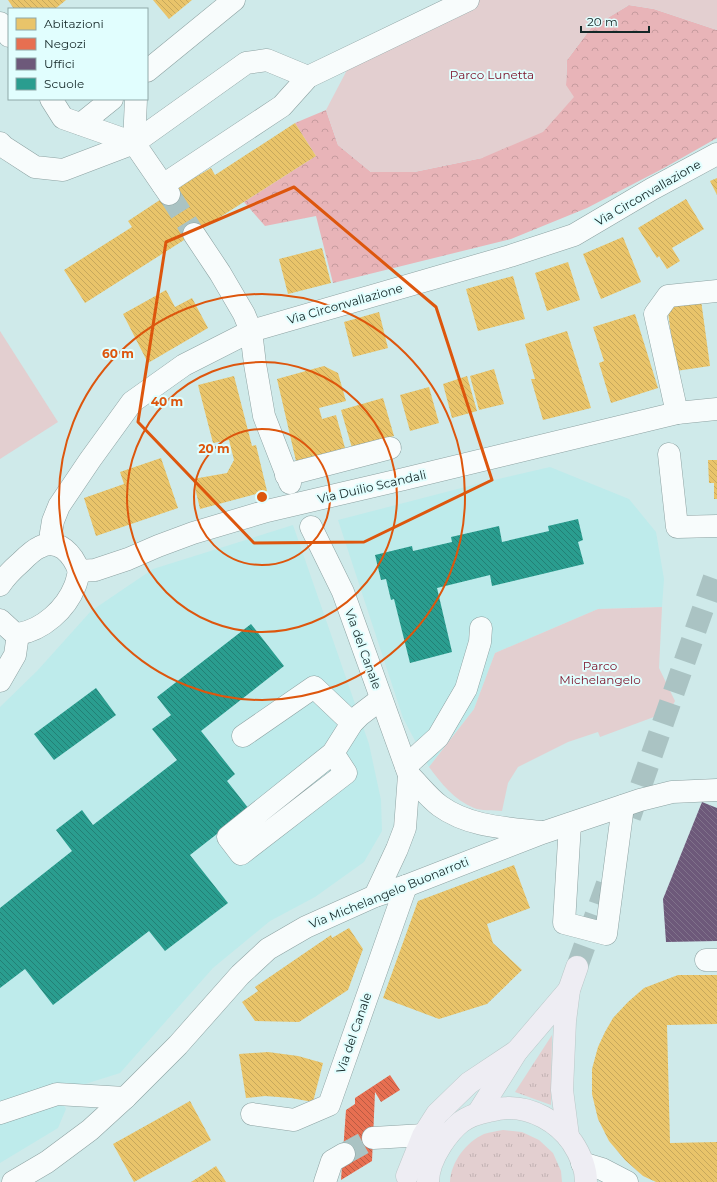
<svg xmlns="http://www.w3.org/2000/svg" width="717" height="1182" font-family="Montserrat,sans-serif">
  <defs>
    <pattern id="grass-tufts" width="24" height="20" patternUnits="userSpaceOnUse"><rect width="24" height="20" fill="#e3cfd0"/><path d="M3 7l-1-3M5 7V3M7 7l1-3M15 17l-1-3M17 17v-4M19 17l1-3" fill="none" stroke="#c2b2b3"/></pattern>
    <pattern id="forest-crowns" width="20" height="18" patternUnits="userSpaceOnUse"><rect width="20" height="18" fill="#e8b4b8"/><path d="M2 6a3 3 0 1 1 6 0M12 15a3 3 0 1 1 6 0" fill="none" stroke="#c69b9e"/></pattern>
    <pattern id="homes-back-hatch" width="6" height="6" patternUnits="userSpaceOnUse"><rect width="6" height="6" fill="#e9c46a"/><path d="M-1 5l2 2M0 0l6 6M5-1l2 2" fill="none" stroke="#c7a85c"/></pattern>
    <pattern id="shops-back-hatch" width="6" height="6" patternUnits="userSpaceOnUse"><rect width="6" height="6" fill="#e76f51"/><path d="M-1 5l2 2M0 0l6 6M5-1l2 2" fill="none" stroke="#ba5b43"/></pattern>
    <pattern id="offices-back-hatch" width="6" height="6" patternUnits="userSpaceOnUse"><rect width="6" height="6" fill="#6d597a"/><path d="M-1 5l2 2M0 0l6 6M5-1l2 2" fill="none" stroke="#80728b"/></pattern>
    <pattern id="schools-back-hatch" width="6" height="6" patternUnits="userSpaceOnUse"><rect width="6" height="6" fill="#2a9d8f"/><path d="M-1 5l2 2M0 0l6 6M5-1l2 2" fill="none" stroke="#238075"/></pattern>
  </defs>
  <rect width="100%" height="100%" fill="#cfeaea"/>
  <g fill="#beebeb">
    <path d="M550,467L629,499L656,532L664,579L662,607L598,609L495,653L474,709L429,767L403,718L338,520L473,485Z"/>
    <path d="M293,525L369,744L381,800L382,831L364,862L315,897L270,921L213,968L120,1073L57,1093L66,1109L58,1128L0,1163V707L37,671L91,611L153,569Z"/>
  </g>
  <g fill="url(#grass-tufts)">
    <path d="M552,1035L551,1105L515,1092Z"/>
    <path d="M503,1130L522,1132L539,1140L553,1153L561,1171L562,1182H450C451,1162 466,1142 484,1134C490,1132 497,1131 503,1130Z"/>
  </g>
  <path fill="url(#forest-crowns)" d="M629,5L654,9L717,30V138L664,168L587,208L511,239L333,283L316,216L265,226L244,202L316,156L295,123L326,110L338,145L371,172H414L482,158L566,85L567,60L591,28Z"/>
  <g fill="#e3cfd0">
    <path d="M477,0H717V30L654,9L629,5L591,28L567,60L566,85L574,97L543,132L482,158L414,172H371L338,145L326,110L347,70Z"/>
    <path d="M0,331L58,422L0,459Z"/>
    <path d="M662,607L659,668L675,701L670,711L600,737L598,732L568,742L518,767L508,783L502,811C494,810 480,811 474,808C454,800 441,783 429,767L474,709L495,653L598,609Z"/>
  </g>
  <g fill="url(#homes-back-hatch)">
    <path d="M8,0H66L55,9H14Z"/>
    <path d="M153,0H192L169,19Z"/>
    <path d="M295,123L316,156L85,303L64,270L132,227L128,221L184,184L211,168L215,175Z"/>
    <path d="M717,178V195L710,181Z"/>
    <path d="M686,199L704,229L672,248L680,261L667,269L659,256L657,258L638,228Z"/>
    <path d="M623,237L641,282L601,299L583,254Z"/>
    <path d="M322,248L331,283L288,294L279,259Z"/>
    <path d="M568,262L580,300L547,311L535,273Z"/>
    <path d="M513,276L525,319L478,331L466,289Z"/>
    <path d="M166,290L175,307L192,298L208,328L148,363L123,314Z"/>
    <path d="M701,300L710,366L676,371L667,305Z"/>
    <path d="M379,312L388,348L353,357L344,322Z"/>
    <path d="M635,314L658,388L611,403L599,363L604,361L593,327Z"/>
    <path d="M567,331L591,408L543,420L531,379H535L525,344Z"/>
    <path d="M324,366L338,373L346,401L319,408L322,419L336,415L345,448L296,461L277,379Z"/>
    <path d="M494,369L504,404L479,410L470,376Z"/>
    <path d="M234,376L252,446L256,445L267,491L200,509L193,479L227,473L234,460L229,440L213,443L198,385Z"/>
    <path d="M467,376L477,411L452,418L443,384Z"/>
    <path d="M429,387L439,423L410,431L400,395Z"/>
    <path d="M383,398L394,436L352,448L341,410Z"/>
    <path d="M161,458L178,508L96,536L84,498L124,484L120,472Z"/>
    <path d="M708,460H717V499H714V483H709Z"/>
    <path d="M514,865L530,908L487,924L493,943L522,970L487,1004L439,1019L383,998L418,901Z"/>
    <path d="M349,928L363,949L348,990L299,1022L255,1021L242,1002L258,991L255,987L331,935L332,938Z"/>
    <path d="M678,975H717V1024L667,1025L670,1143L717,1142V1182H656L643,1176L625,1160L609,1141L598,1119L592,1094V1069L598,1047L605,1032L613,1018L628,1002L644,988Z"/>
    <path d="M268,1052L298,1056L323,1063L313,1102L291,1098L265,1096L246,1098L239,1054Z"/>
    <path d="M190,1101L211,1140L134,1182L113,1144Z"/>
    <path d="M216,1166L226,1182H191Z"/>
  </g>
  <path fill="url(#shops-back-hatch)" d="M390,1075L400,1090L381,1102L375,1092L372,1161L341,1180L346,1110L355,1104V1098Z"/>
  <path fill="url(#offices-back-hatch)" d="M702,802L717,808V941L666,942L663,899Z"/>
  <g fill="url(#schools-back-hatch)">
    <path d="M578,519L583,540L578,542L584,564L492,586L490,575L437,588L452,652L410,663L394,599L391,600L386,579L381,580L375,555L412,546L413,551L452,542L451,537L499,526L502,542L549,531L548,526Z"/>
    <path d="M251,624L284,666L201,731L235,774L227,781L249,809L190,855L228,903L165,951L149,931L53,1005L25,969L0,988V908L72,851L56,830L82,810L93,825L177,760L152,729L171,715L157,697Z"/>
    <path d="M96,688L116,715L54,760L34,734Z"/>
  </g>
  <g fill="none" stroke-linecap="round" stroke-linejoin="round">
    <g stroke="#aac3c3" stroke-width="22" stroke-dasharray="22 11" stroke-linecap="butt">
      <path d="M169,194L194,234"/>
      <path d="M344,1154L373,1138"/>
    </g>
    <g stroke="#aac3c3" stroke-width="22" stroke-dasharray="22 11" stroke-linecap="butt">
      <path d="M630,817L717,569"/>
      <path d="M577,967L609,878"/>
    </g>
    <defs>
      <g id="minor">
        <path d="M0,23L9,36"/>
        <path d="M147,71L234,0"/>
        <path d="M51,99L63,118L134,143L169,194"/>
        <path d="M81,124L112,99"/>
        <path d="M0,143L4,147L35,167L63,170L134,143L246,63L267,60L308,77"/>
        <path d="M134,143L136,99"/>
        <path d="M163,185L282,106L308,77L468,0"/>
        <path d="M194,234L220,273L244,314L251,331L255,364L264,416L290,483"/>
        <path d="M677,413L655,314L668,296L717,291"/>
        <path d="M669,454L677,527L717,526"/>
        <path d="M286,475L390,448"/>
        <path d="M311,527L343,592L409,775L405,828L397,849L375,896"/>
        <path d="M51,544V533L53,521L59,506L90,460L132,402L184,365L251,331L510,256L574,235L652,189L717,154"/>
        <path d="M79,571L95,570L128,559L158,546L193,533L267,511L404,479L677,413L717,409"/>
        <path d="M0,585C5,577 13,569 21,562C26,557 33,550 40,547C59,537 73,555 79,571"/>
        <path d="M0,620L13,632L18,634"/>
        <path d="M18,634C43,630 66,609 75,586C77,581 78,576 79,571"/>
        <path d="M0,681L15,655L18,634"/>
        <path d="M243,736L314,687L352,723"/>
        <path d="M333,753L346,773L241,854L228,837L333,753L352,723L360,715L381,699"/>
        <path d="M406,766L438,737L466,689L480,642L481,628"/>
        <path d="M409,775C419,785 429,798 440,806C469,827 507,828 541,832"/>
        <path d="M570,824L564,923L606,934L623,806"/>
        <path d="M706,960H717"/>
        <path d="M0,1113L57,1094L125,1098"/>
        <path d="M252,1114L294,1120L329,1105L406,886"/>
        <path d="M373,1138L441,1134"/>
        <path d="M582,1163L602,1169L627,1182"/>
        <path d="M13,1182L47,1162L90,1130L125,1098L178,1045L240,975L268,949L306,927L375,896L406,886L542,833L640,800L672,792L717,790"/>
        <path d="M325,1182L332,1161L344,1154"/>
      </g>
      <g id="major">
        <path d="M478,1113L517,1051L569,990"/>
        <path d="M568,1136L562,1090L565,1021L569,990L577,967"/>
        <path d="M407,1176L423,1136L437,1114L469,1083L517,1051"/>
        <path d="M428,1182C428,1168 434,1156 441,1145C447,1136 452,1129 461,1122C469,1116 479,1113 489,1111C495,1110 501,1108 507,1108C532,1107 558,1122 572,1142C580,1154 586,1168 586,1182"/>
      </g>
    </defs>
    <use href="#minor" stroke="#8da2a2" stroke-width="23"/>
    <use href="#major" stroke="#bac8c8" stroke-width="23"/>
    <use href="#minor" stroke="#f8fcfc" stroke-width="22"/>
    <use href="#major" stroke="#eeedf3" stroke-width="22"/>
  </g>
  <path fill="none" stroke="#dd560d" stroke-width="3" stroke-linejoin="round" d="M294,187L436,307L492,480L364,542L254,543L138,422L166,242Z"/>
  <g fill="none" stroke="#dd560d" stroke-width="2">
    <circle cx="262" cy="497" r="68"/>
    <circle cx="262" cy="497" r="135"/>
    <circle cx="262" cy="497" r="203"/>
  </g>
  <g text-anchor="middle" stroke-width="4" stroke-linejoin="round" paint-order="stroke">
    <g font-size="12" fill="#7c1128" stroke="#e1fefe">
      <text x="492" y="79">Parco Lunetta</text>
      <text x="600" y="670">Parco<tspan x="600" dy="14">Michelangelo</tspan></text>
    </g>
    <g font-size="12" fill="#142727" stroke="#e1fefe">
      <text transform="translate(648 193) rotate(-30)" y="4">Via Circonvallazione</text>
      <text transform="translate(345 304) rotate(-16)" y="4">Via Circonvallazione</text>
      <text transform="translate(372 487) rotate(-13)" y="4">Via Duilio Scandali</text>
      <text transform="translate(363 649) rotate(70)" y="4">Via del Canale</text>
      <text transform="translate(389 893) rotate(-22)" y="4">Via Michelangelo Buonarroti</text>
      <text transform="translate(354 1033) rotate(-71)" y="4">Via del Canale</text>
    </g>
  </g>
  <circle cx="262" cy="497" r="6" fill="#dd560d" stroke="#e1fefe" stroke-width="2"/>
  <g font-size="12" text-anchor="middle" font-weight="bold" fill="#dd560d" stroke="#e1fefe" stroke-width="4" stroke-linejoin="round" paint-order="stroke">
    <text x="118" y="358">60 m</text>
    <text x="167" y="406">40 m</text>
    <text x="214" y="453">20 m</text>
  </g>
  <rect x="8" y="8" width="140" height="92" fill="#e1fefe" stroke="#8fa8a8"/>
  <rect x="16" y="18" width="20" height="12" fill="#e9c46a" stroke="#8fa8a8"/>
  <text x="44" y="28" font-size="12" fill="#142727">Abitazioni</text>
  <rect x="16" y="38" width="20" height="12" fill="#e76f51" stroke="#8fa8a8"/>
  <text x="44" y="48" font-size="12" fill="#142727">Negozi</text>
  <rect x="16" y="58" width="20" height="12" fill="#6d597a" stroke="#8fa8a8"/>
  <text x="44" y="68" font-size="12" fill="#142727">Uffici</text>
  <rect x="16" y="78" width="20" height="12" fill="#2a9d8f" stroke="#8fa8a8"/>
  <text x="44" y="88" font-size="12" fill="#142727">Scuole</text>
  <path d="M581 26v6h68v-6" fill="none" stroke="#142727" stroke-width="2"/>
  <text x="587" y="26" font-size="12" fill="#142727" stroke="#e1fefe" stroke-width="3" paint-order="stroke">20 m</text>
</svg>
